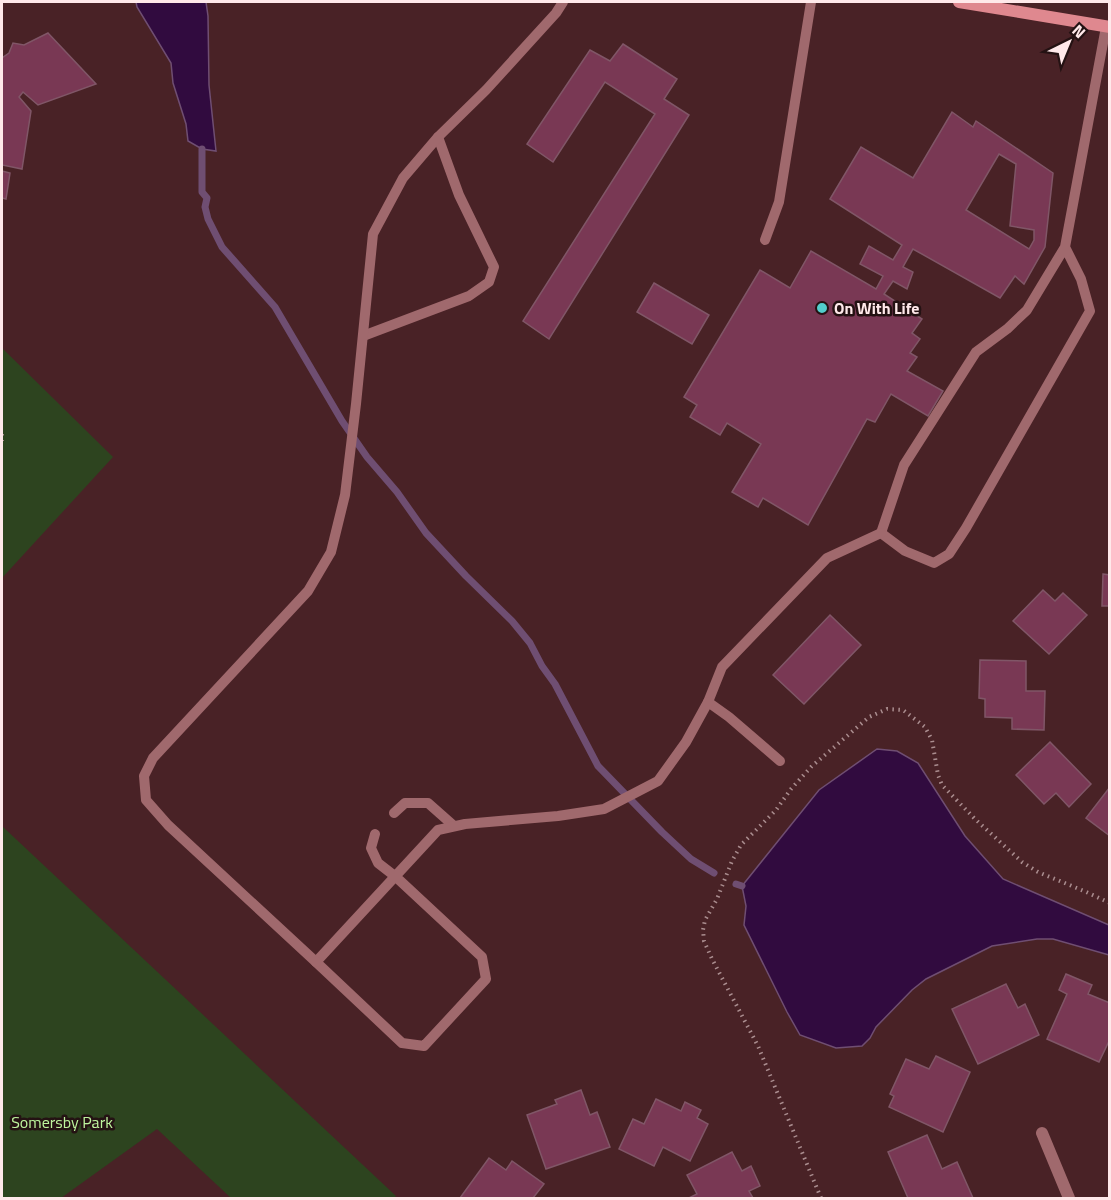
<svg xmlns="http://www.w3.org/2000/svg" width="1111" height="1200" font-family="'Titillium Web',sans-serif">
  <rect width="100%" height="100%" fill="#492226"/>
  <g fill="#2d441f">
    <path d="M2,348L113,457L2,578Z"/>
    <path d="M2,826L396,1196L394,1198H231L157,1129L61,1198H2Z"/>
  </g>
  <g fill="#310b3f" stroke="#6f4e72" stroke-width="1.5">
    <path d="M136,2H206L208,16L209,85L216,151L202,149L188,141L186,124L173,83L171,63L137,7Z"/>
    <path d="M877,749L897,751L918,763L965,836L1003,879L1109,925V955L1053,939H1037L992,946L926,979L912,990L876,1027L870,1038L862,1046L836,1048L800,1035L787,1012L744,925L746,906L742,886L819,790Z"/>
  </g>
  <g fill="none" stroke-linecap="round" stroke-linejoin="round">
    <g stroke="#6f4e72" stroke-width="7">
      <path d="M202,149V192L207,198L205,207L208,219L222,247L275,307L342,421L367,457L397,492L426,533L466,576L512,621L530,643L542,666L555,684L598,766L662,832L691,859L714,873"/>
      <path d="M736,884L742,886"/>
    </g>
  </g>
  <g fill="#793854" stroke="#805667" stroke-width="1.5" fill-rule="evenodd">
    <path d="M48,33L96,84L38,105L23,92L19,97L31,111L22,169L2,165V58L9,53L13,43L24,45Z"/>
    <path d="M623,44L677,79L664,99L689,115L549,339L523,321L655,114L605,82L553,162L527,144L590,50L610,61Z"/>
    <path d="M952,112L973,127L976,121L1053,173L1045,247L1024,284L1015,276L1000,298L913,249L903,267L913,272L907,289L893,281L884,294L922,319L912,333L920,339L910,353L917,357L907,371L943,391L928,416L891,394L875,422L867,419L808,525L763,498L758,507L732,492L761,444L727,423L720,435L690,417L697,405L684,397L760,270L790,288L811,251L876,289L883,276L860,264L869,246L893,260L902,245L830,199L861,147L913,178ZM999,154L1016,164L1010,226L1034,230V240L1029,249L966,210Z"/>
    <path d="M2,171L10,173L6,199L2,198Z"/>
    <path d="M654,283L709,315L692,344L637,312Z"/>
    <path d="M1103,574L1110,575V606H1102Z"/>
    <path d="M1043,590L1055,601L1063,593L1087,615L1049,654L1013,621Z"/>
    <path d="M830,615L861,645L804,704L773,675Z"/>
    <path d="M980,660L1026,661V691H1045L1044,730L1012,729V718L985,717V699L979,698Z"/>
    <path d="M1050,742L1091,784L1069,807L1056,793L1044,804L1016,775Z"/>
    <path d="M1110,787V836L1086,818Z"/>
    <path d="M1066,974L1092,985L1088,994L1110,1003V1039L1099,1062L1047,1039L1067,994L1059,990Z"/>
    <path d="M1006,984L1018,1008L1025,1004L1039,1035L978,1064L952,1009Z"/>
    <path d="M936,1056L970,1072L943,1132L889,1107L894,1096L890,1094L906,1059L929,1069Z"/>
    <path d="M581,1090L590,1115L597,1112L610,1147L546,1169L527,1115L557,1104L555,1100Z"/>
    <path d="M656,1099L681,1111L685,1102L701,1110L697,1118L708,1124L690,1161L663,1147L654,1166L619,1149L633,1119L644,1124Z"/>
    <path d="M927,1135L942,1169L957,1162L973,1198H908L888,1152Z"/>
    <path d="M732,1152L742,1171L751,1166L760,1186L749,1191L753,1198H689L697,1194L687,1175Z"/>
    <path d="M489,1158L506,1170L512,1161L544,1184L533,1198H460Z"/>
  </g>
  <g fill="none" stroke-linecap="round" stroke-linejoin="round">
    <g stroke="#aa8d8f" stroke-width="4" stroke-dasharray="1.5 4.5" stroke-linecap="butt">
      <path d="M2,434V441"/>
      <path d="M821,1198L758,1046L712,959L704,941L703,930L705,920L717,899L732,861L741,845L776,810L791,789L811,767L869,717L887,709L903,710L925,727L932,740L938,775L942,785L975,819L1022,862L1038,872L1084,891L1110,903"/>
    </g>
    <g stroke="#a0696d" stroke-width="10">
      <path d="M765,240L779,202L811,2"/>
      <path d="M1065,247L1027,310L1007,329L976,352L904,465L881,533L905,551L934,563L949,554L966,528L1090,311L1081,279L1065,247L1106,27"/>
      <path d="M363,336L469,296L489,282L494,267L459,195L438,137"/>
      <path d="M780,761L729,717L708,702L722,667L827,558L881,533"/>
      <path d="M394,813L405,803H428L454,826"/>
      <path d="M375,834L371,848L378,863L396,877L482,957L486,979L424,1046L402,1043L316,962L438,830L465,824L558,816L604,809L658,781L686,742L708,702"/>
      <path d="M316,962L168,825L146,800L144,776L153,758L308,591L331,552L345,495L356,404L373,234L403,178L438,137L486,90L556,13L563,2"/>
    </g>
    <path stroke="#a0696d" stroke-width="12" d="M1042,1133L1069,1198"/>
    <path stroke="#df888f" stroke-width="12" d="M959,2L1110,27"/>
  </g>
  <circle fill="#52cdcc" stroke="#241213" stroke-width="2" cx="822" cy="308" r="6"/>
  <g text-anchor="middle" stroke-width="5" stroke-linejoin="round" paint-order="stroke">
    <g font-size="16" font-weight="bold" fill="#ffe9ea" stroke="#241213" text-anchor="start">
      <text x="834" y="314">On With Life</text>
    </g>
    <g font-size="16" fill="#bef59e" stroke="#241213">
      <text x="62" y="1128">Somersby Park</text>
    </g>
  </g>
  <rect width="1111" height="1200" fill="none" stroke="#ffe9ea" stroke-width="6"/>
  <g transform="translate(1069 42) rotate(43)" stroke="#241213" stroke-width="4.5" paint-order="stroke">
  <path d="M0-4.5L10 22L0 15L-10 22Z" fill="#ffe9ea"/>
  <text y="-9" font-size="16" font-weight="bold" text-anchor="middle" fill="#ffe9ea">N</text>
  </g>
</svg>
